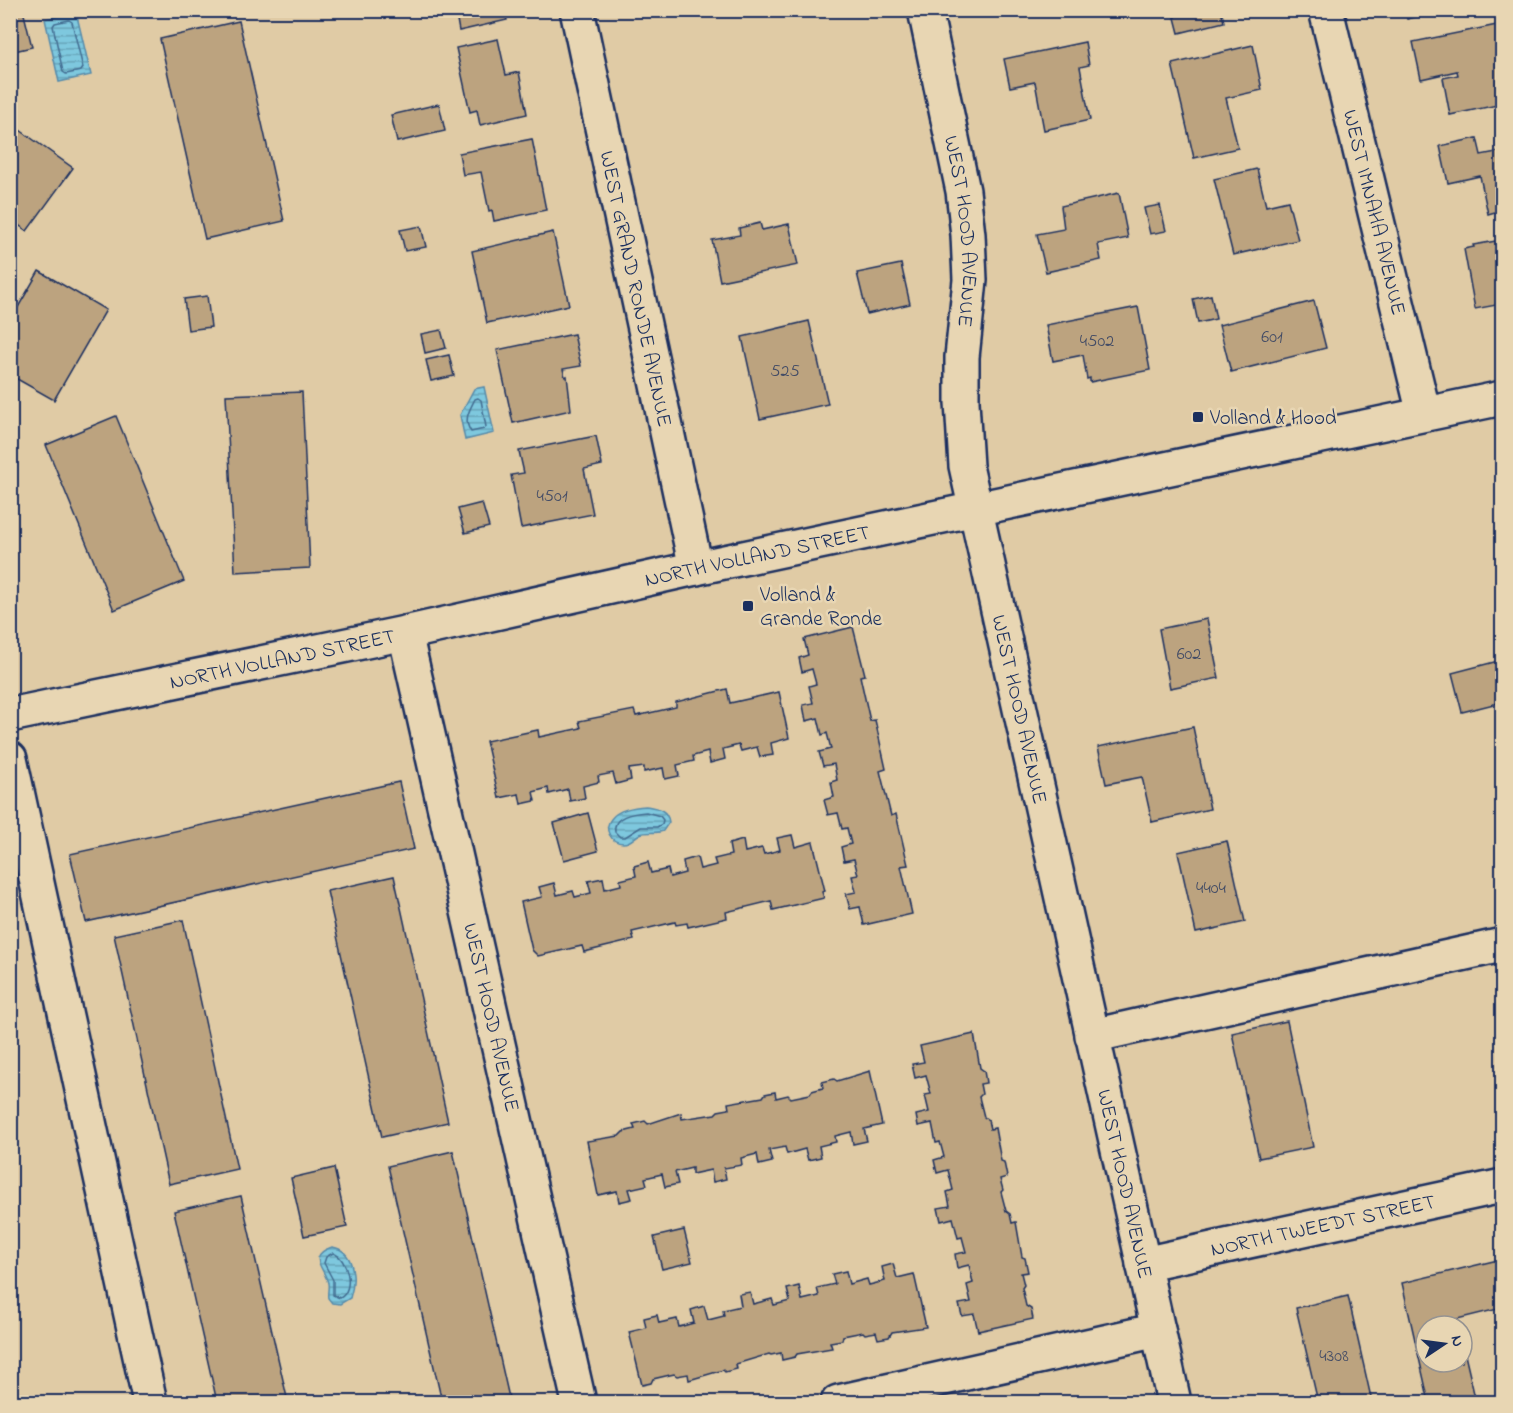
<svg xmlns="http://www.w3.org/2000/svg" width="1513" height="1413" font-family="'Indie Flower',sans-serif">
  <defs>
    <pattern id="water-rules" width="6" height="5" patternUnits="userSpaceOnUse" patternTransform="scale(1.5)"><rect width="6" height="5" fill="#7ec8de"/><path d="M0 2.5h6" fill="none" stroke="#66a3b7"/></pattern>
  </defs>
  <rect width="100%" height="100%" fill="#e0cba5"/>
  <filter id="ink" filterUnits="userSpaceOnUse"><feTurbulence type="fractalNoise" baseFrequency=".0167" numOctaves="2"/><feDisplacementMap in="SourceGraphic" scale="12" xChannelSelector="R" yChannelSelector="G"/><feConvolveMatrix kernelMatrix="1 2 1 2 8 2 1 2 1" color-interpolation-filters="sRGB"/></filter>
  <g filter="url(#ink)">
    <g fill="url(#water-rules)" stroke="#568bab" stroke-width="1.5">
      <path d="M76,12L91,75L59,82L45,19Z"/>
      <path d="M484,387L494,433L465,440L460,415L474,389Z"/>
      <path d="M646,806C657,808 667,809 669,822L663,831C655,834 647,831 640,834C634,837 631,843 623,843C611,843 603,829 611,819C618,809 634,807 646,806Z"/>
      <path d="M332,1247C355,1250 356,1280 350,1298L340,1304L332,1303L328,1298C327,1293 329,1288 328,1283C324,1267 306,1256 332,1247Z"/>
    </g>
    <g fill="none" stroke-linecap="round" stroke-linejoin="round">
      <g stroke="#436c91" stroke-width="1.5">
        <path d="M69,20L72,22L83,68L81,71L66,74L63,72L53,26L55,23Z"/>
        <path d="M478,398L481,400L486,427L484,429L471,432C463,420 469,411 475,399Z"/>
        <path d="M646,812L660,816L663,820L662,824L657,827H641L625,837H620L615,832C612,816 633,813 646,812Z"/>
        <path d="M333,1253C348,1258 355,1290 340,1298L333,1295V1280L324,1263L326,1257Z"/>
      </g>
    </g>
    <g fill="#bca37f" stroke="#1b2f5e" stroke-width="1.5">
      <path d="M10,10H23L32,47L10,52Z"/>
      <path d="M448,10H504L507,20L459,31L456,14L449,16Z"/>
      <path d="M1173,10H1221L1224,22L1179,33Z"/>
      <path d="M1405,10H1445L1407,19Z"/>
      <path d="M239,21L284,221L205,239L160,39Z"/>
      <path d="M1502,24V104L1450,115L1443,78L1458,75L1457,71L1421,79L1413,42Z"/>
      <path d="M498,39L506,75L519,72L527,114L480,125L477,110L470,112L456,48Z"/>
      <path d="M1085,42L1089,65L1080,67L1090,120L1044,130L1035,82L1010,87L1004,59Z"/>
      <path d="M1253,45L1262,90L1226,98L1238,148L1194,158L1172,64Z"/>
      <path d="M439,104L445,131L397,142L391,115Z"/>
      <path d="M10,123L73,168L27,231L10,219Z"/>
      <path d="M1477,138L1481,155L1502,151V210L1488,214L1480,176L1448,183L1440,146Z"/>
      <path d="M532,139L546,210L494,221L492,210L489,211L481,172L463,175L459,153Z"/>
      <path d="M1257,169L1266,206L1288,201L1298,240L1233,255L1214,179Z"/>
      <path d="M1119,193L1128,238L1098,244L1101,260L1046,272L1037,234L1064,229L1061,206Z"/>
      <path d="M1160,205L1166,231L1150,234L1144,208Z"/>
      <path d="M760,223L762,230L789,224L798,265L720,281L712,240L740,235L739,228Z"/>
      <path d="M421,226L426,247L405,251L400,230Z"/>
      <path d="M553,232L569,305L487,323L472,251Z"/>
      <path d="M1502,240V304L1475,309L1464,249L1474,247L1473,245Z"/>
      <path d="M901,264L910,304L867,314L857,273Z"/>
      <path d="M39,271L106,310L54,400L10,375V321Z"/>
      <path d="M1211,295L1216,319L1198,323L1193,299Z"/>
      <path d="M207,296L211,327L188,330L184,299Z"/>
      <path d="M1314,301L1326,348L1231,372L1219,325Z"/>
      <path d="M1138,307L1150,370L1090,382V378L1087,379L1083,355L1053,361L1046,325Z"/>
      <path d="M809,321L828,404L760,419L742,337Z"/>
      <path d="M441,330L446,348L425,353L421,334Z"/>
      <path d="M574,334L581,366L563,369L565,377L567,376L571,410L513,423L497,350Z"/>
      <path d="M449,355L454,376L431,381L426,360Z"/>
      <path d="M302,392L310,568L235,572L226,395Z"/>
      <path d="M116,416L184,581L114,610L46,445Z"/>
      <path d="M596,436L602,465L584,469L593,514L521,528L511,475L524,473L519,451Z"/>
      <path d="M482,503L489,527L465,533L458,509Z"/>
      <path d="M1207,619L1219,678L1170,688L1159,629Z"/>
      <path d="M853,627L865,675L860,676L870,721L875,720L886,769L880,771L891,816L896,814L908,865L901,866L912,914L864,925L860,907L850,909L846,894L856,892L852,876L858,875L854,859L844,861L841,847L851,844L847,828L842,829L838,813L828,815L824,800L834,797L831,782L837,780L834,764L823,766L819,752L831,749L827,733L822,735L818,718L806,721L803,705L813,703L809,686L816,684L812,669L802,672L799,658L808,655L804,639Z"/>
      <path d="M1502,660V702L1462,712L1452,673Z"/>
      <path d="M727,689L730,703L779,692L789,738L771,743L773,755L760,757L757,747L741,751L739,745L723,749L725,759L710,763L708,752L693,756L694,761L677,765L679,776L665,779L663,768L644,772V767L629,769L631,780L616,784L613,773L598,776L599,782L583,786L585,798L570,801L568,789L549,794L548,788L533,792L535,801L521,804L519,794L499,798L486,741L538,730L539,737L581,728L579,721L634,710L636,716L676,707V702Z"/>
      <path d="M1193,727L1210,809L1152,822L1142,777L1106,784L1098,747Z"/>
      <path d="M399,782L414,849L86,922L70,854Z"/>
      <path d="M588,813L598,851L564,860L554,823Z"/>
      <path d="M792,835L795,847L813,842L825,891L822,892L824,898L773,910L771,901L726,912L727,918L688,927L687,923L676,925L675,922L632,932L634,940L584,952L582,946L538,956L532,950L521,902L542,897L539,887L554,883L557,895L573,891L575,897L591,893L588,881L603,878L605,889L621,885L620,880L636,876L634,866L648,862L651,873L668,869L670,877L685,873L683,861L697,857L700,869L716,865L714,859L731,855L729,844L743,840L745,852L762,848L764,854L780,850L777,838Z"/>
      <path d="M1227,841L1245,922L1196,933L1178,852Z"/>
      <path d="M394,876L448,1122L382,1137L327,891Z"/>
      <path d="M183,920L237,1169L169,1184L114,935Z"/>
      <path d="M1287,1021L1313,1147L1259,1158L1232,1033Z"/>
      <path d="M974,1034L980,1068L984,1071L986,1083L980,1084L982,1094L979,1097L984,1117L988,1120L990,1129L995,1128L1001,1161L1004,1162L1007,1177L1000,1179L1003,1190L1001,1192L1006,1211L1010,1214L1012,1223L1016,1222L1022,1257L1025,1258L1028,1272L1021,1273L1024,1285L1022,1288L1026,1306L1031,1309L1033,1319L978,1331L974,1314L962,1316L959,1304L971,1302L967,1285L973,1283L969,1265L957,1268L955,1254L966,1252L962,1237L958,1238L953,1218L941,1221L938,1208L950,1206L947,1192L953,1190L948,1170L937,1173L934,1160L944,1157L940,1142L936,1143L932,1123L918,1126L916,1115L929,1112L925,1095L931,1094L926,1075L915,1078L912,1064L924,1062L920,1046Z"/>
      <path d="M870,1071L882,1125L864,1129L867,1141L853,1144L851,1132L835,1136L836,1142L819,1146L821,1157L808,1160L805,1149L787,1154L785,1147L769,1150L772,1162L759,1165L757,1154L741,1158L742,1165L724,1168L726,1179L713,1182L711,1170L692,1174V1168L675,1172L678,1184L665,1187L662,1174L645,1178L647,1185L629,1189L632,1199L619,1202L617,1191L598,1195L587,1141L619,1136L623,1132L635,1129L633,1124L645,1121L648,1124L681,1113L682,1119L715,1114L718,1111L729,1109L728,1103L763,1097L765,1094L775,1092L776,1098L788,1095L791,1098L810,1094L812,1091L823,1088L822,1082L834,1079L837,1081Z"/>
      <path d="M453,1151L510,1402H442L388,1166Z"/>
      <path d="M334,1168L347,1227L304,1236L291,1178Z"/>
      <path d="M241,1196L288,1402H217L174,1211Z"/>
      <path d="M684,1230L692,1262L662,1269L654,1237Z"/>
      <path d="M1502,1259V1308L1457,1319L1458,1326H1426V1362H1462V1342L1476,1402H1429L1402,1283Z"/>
      <path d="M893,1264L897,1278L914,1274L926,1327L892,1332L889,1337L878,1339L876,1332L865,1334L863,1332L843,1336L842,1340L830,1342L832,1348L797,1354L795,1357L782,1360L781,1353L771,1355L769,1354L736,1364L737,1369L725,1372L723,1370L689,1380L688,1374L677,1376L674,1374L653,1379L651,1383L642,1385L629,1332L646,1328L644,1318L657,1315L659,1323L677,1319L679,1327L694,1323L691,1310L704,1306L708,1320L724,1316L723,1310L741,1306L739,1294L750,1292L753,1304L772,1299L774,1305L790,1301L787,1289L799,1286L802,1300L819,1296L817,1288L835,1284L832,1274L846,1271L849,1284L867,1279L869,1285L885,1281L882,1267Z"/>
      <path d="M1348,1296L1372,1402H1318L1296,1308Z"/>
    </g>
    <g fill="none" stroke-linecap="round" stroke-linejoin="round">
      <defs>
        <g id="minor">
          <path id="s1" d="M577,10L696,568"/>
          <path id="s2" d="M925,10L963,191L968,235L970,280L962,357V402L966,466L1174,1402"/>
          <path id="s3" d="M1326,10L1424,414"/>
          <path id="s4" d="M405,633L579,1402"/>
          <path d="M10,759L150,1402"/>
          <path d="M1092,1036L1502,945"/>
          <path id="s5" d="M1143,1264L1502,1186"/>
          <path d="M838,1402L1158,1330"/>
        </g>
        <g id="major">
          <path id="s6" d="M10,715L405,633L696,568L1502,398"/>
        </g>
      </defs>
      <use href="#minor" stroke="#1b2f5e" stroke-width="38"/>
      <use href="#major" stroke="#1b2f5e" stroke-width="38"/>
      <use href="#minor" stroke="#e8d6b3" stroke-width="33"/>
      <use href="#major" stroke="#e8d6b3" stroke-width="33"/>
    </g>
  </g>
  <g fill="#1b2f5e" stroke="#e8d6b3" stroke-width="2">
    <rect x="1192" y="411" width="12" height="12" rx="3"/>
    <rect x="742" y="600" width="12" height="12" rx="3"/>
  </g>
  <g text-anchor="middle" stroke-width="5" stroke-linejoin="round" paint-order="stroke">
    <g font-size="18" fill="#434c66">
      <text x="1272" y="342">601</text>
      <text x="1097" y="346">4502</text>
      <text x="785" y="376">525</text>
      <text x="552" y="501">4501</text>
      <text x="1189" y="659">602</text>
      <text x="1211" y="893">4404</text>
      <text x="1334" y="1361">4308</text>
    </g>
    <g font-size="21" fill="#1b2f5e" stroke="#e8d6b3">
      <text dy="7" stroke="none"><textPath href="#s3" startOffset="208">WEST IMNAHA AVENUE</textPath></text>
      <text dy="7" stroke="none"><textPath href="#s2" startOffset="225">WEST HOOD AVENUE</textPath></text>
      <text dy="7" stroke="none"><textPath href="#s1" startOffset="285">WEST GRAND RONDE AVENUE</textPath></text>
      <text dy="7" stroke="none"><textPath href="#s6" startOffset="764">NORTH VOLLAND STREET</textPath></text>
      <text dy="7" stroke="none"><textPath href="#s6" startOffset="278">NORTH VOLLAND STREET</textPath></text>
      <text dy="7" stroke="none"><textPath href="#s2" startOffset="710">WEST HOOD AVENUE</textPath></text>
      <text dy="7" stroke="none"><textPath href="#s4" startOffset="394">WEST HOOD AVENUE</textPath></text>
      <text dy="7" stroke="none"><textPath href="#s2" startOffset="1196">WEST HOOD AVENUE</textPath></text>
      <text dy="7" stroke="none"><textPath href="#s5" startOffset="184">NORTH TWEEDT STREET</textPath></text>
    </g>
    <g font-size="21" fill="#1b2f5e" stroke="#e8d6b3" text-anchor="start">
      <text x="1210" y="424">Volland &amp; Hood</text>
      <text x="760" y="601">Volland &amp;<tspan x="760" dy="24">Grande Ronde</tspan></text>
    </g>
  </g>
  <rect width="1513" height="1413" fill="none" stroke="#e8d6b3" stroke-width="36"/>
  <rect x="18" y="18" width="1477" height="1377" fill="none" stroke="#1b2f5e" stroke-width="2" filter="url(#ink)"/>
  <g transform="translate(1444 1344) rotate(77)"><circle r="28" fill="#e8d6b3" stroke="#969391" stroke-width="1.5"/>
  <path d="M0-4.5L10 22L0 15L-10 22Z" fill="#1b2f5e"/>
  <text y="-9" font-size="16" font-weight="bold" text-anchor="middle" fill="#1b2f5e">N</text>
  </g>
</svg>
